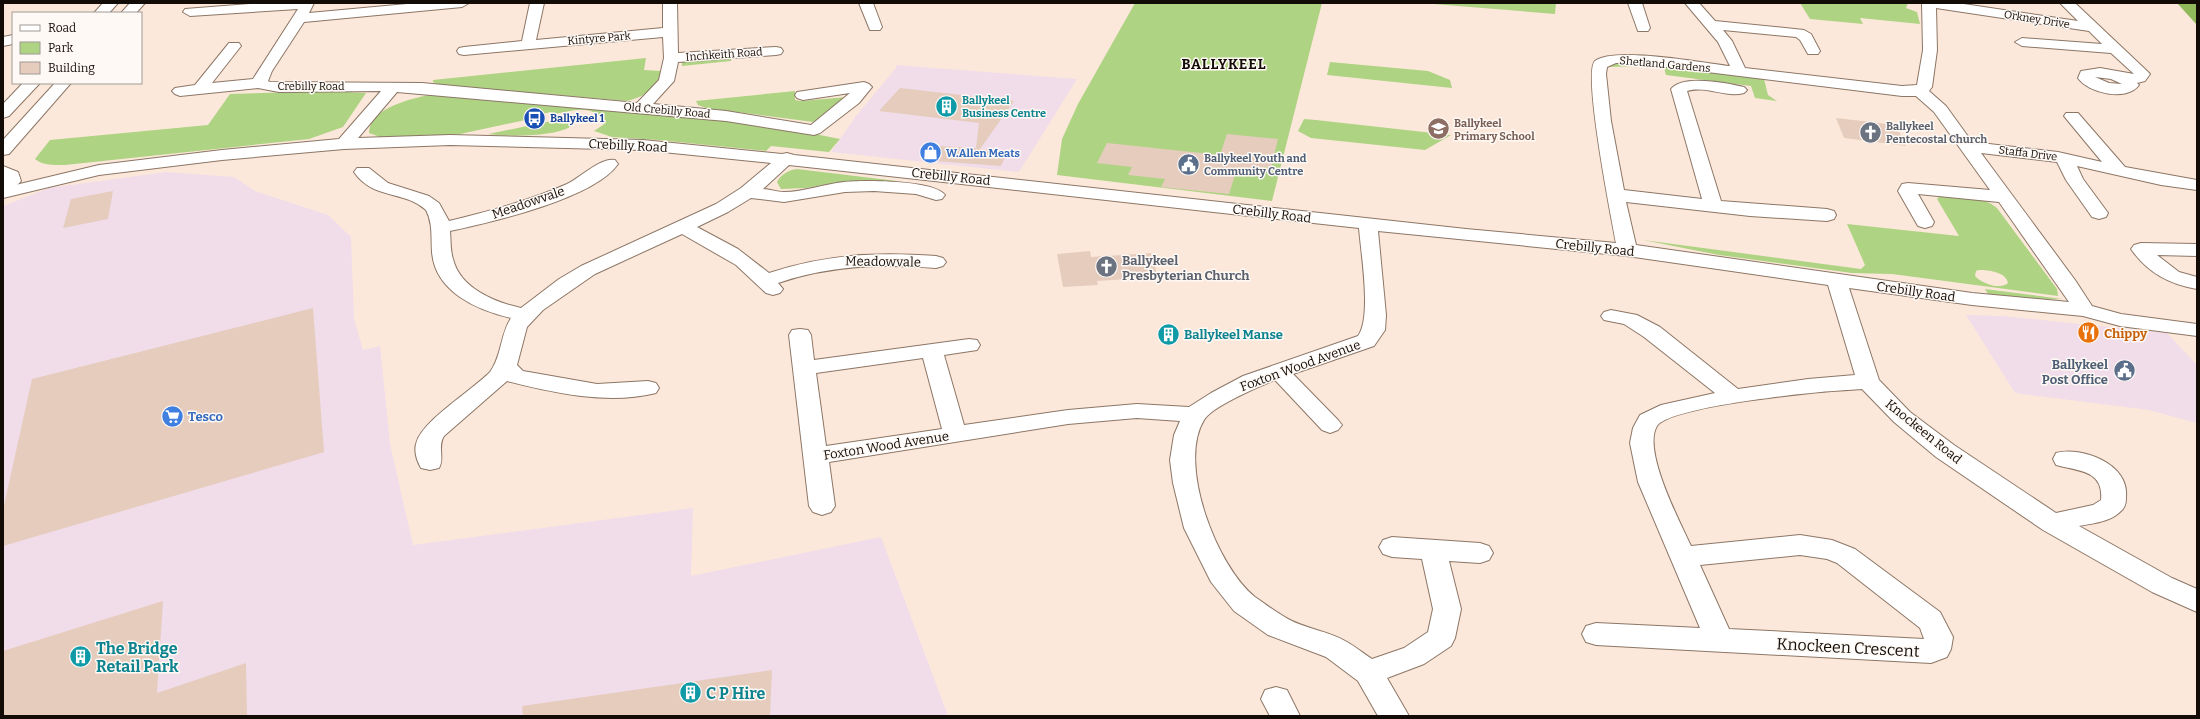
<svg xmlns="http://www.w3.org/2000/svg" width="2200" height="719" font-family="Bitter,serif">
  <rect width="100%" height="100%" fill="#fce8da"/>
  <g fill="#f1dcea">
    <path d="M896,65L1077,79L1019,172L831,152L856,116L896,68Z"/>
    <path d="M166,172L234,177L255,191L328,215L351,237L354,319L363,350L380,346L390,444L413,545L693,508L691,576L881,537L948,716H3V206L49,188Z"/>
    <path d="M1966,315L2002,316L2167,333L2195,363H2197V423L2149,410L2015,393Z"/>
  </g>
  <g fill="#aed383" fill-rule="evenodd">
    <path d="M1135,3H1322L1272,201L1057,175L1062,139L1078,104Z"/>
    <path d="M1421,3H1556L1555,14Z"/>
    <path d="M1800,3H1908L1906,8L1917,12L1920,24L1860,18L1863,24L1810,19Z"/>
    <path d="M731,57V61L682,66V61Z"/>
    <path d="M646,58L644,70L661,71C658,89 643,97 627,101L439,85L433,82V80Z"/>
    <path d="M1330,62L1428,71L1450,80L1452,88L1327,75Z"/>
    <path d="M1630,62L1764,79L1768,95L1777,101L1755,98L1751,86L1666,75L1664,68L1639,66L1609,67L1612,64Z"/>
    <path d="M326,91L366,93L343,127L309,139L65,165C55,165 43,166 35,159L50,140L208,125L230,94Z"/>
    <path d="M795,91V100L801,101L847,97L821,119L813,122L706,108L698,105L696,101Z"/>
    <path d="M434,94L764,124L840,139L829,152L771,146L766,151L658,140L612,137L594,131L603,125L606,120C600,119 600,116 595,113C584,106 564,112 552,115L551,112L529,117L530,119L460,134L383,138L369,133C369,107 414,98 434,94Z"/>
    <path d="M561,119L571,120L574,124C562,137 506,137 488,134Z"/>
    <path d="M1304,119L1316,120L1451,135L1425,150L1311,138L1298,131Z"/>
    <path d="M797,169L897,181H845L806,188L781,189L777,182C781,174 789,170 797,169Z"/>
    <path d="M1941,195C1960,197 1982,195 1997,208L2057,289L2058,296L1892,274L1852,273L1719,255L1643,240L1861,269L1865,265L1847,224L1959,236L1937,199ZM1979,270C1989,270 2006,272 2008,283C2000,290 1982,284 1975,276L1976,271Z"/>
    <path d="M1985,289L2062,299L2030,300L1988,294Z"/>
  </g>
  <path fill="#90b95c" d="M2177,3H2197V25Z"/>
  <g fill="#e6ccbd">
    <path d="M900,88L1014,101L980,149L1008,151L1001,166L936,161L938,146L976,148L979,123L879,111Z"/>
    <path d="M1836,118L1896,125L1906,146L1844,138Z"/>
    <path d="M1227,134L1278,139L1271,168L1264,167L1261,175H1235L1229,194L1161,187L1165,179L1128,175L1132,167L1097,163L1107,143L1220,155Z"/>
    <path d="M113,191L108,219L63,228L71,199Z"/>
    <path d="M1090,251L1091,257L1151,253L1158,277L1097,281L1098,285L1063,287L1057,254Z"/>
    <path d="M313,308L324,452L3,546V510L32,379Z"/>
    <path d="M163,601L157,693L246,663L247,716H3V651Z"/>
    <path d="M772,670L770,716H523L522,706Z"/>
  </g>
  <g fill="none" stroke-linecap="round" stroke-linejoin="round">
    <defs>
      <g id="minor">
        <path d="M263,3H314L309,13L418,3H469L462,7L304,22L272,71L268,81L270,82L422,83L637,103L659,80L664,58L663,37L464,55L459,54L457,51L459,48L464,47L522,41L530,3H544L536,40L663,28V3H677L678,53L776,47L781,48L783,51L781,54L776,55L678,62L674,81L653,104L726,111L811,125L850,93L803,100L797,98L795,95L797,92L864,82L869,84L872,87L859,103L820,133L814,135L726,121L397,92L358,138L450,135L643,140L782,154L787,153L794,155L1466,229L1616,243C1612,221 1582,71 1595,61C1614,46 1703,63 1730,66L1718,42L1685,3H1699L1715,21L1804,30L1811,34L1820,51L1818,54H1808L1800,40L1796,37L1723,30L1732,41L1745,68L1902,86L1917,85L1923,50L1922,3H1957L2078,21L2060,3H2075L2147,71L2150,74L2145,81L2137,83L2139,85C2127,102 2088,93 2078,78L2081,71L2100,68L2134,74L2111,53L2022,46L2015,42L2022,38L2102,44L2089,31L1936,8L1937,50L1932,87L1929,91L1946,106L1972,142L2058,152L2102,162L2064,116L2066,113H2078L2125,167L2197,180V190L2161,185L2077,166L2083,179L2108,213L2106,217L2099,219L2092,217L2066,180L2057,162L1981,153L2075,280L2092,306L2121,314L2197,324V336L2120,326L2083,316L1972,305L1849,288L1879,380L1910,412L1954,445L2056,513L2093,505L2101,500C2104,470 2078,471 2056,465L2053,459L2056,453C2082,446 2129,464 2126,496C2126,501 2126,506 2122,510C2111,522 2094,523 2079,526L2172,578L2197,589V612L2152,592L2043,530L1936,457L1894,422L1862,389L1848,390C1820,391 1670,406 1657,426C1642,450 1680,522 1691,546L1800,535L1832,540L1855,549L1940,612L1953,637L1951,649L1947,657L1931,663L1596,645L1586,642L1582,634L1586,626L1596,623L1700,628L1638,482L1630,443L1633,428L1640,415L1661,405L1715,393L1644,337L1624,324L1604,320L1601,316L1604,312L1611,310L1637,315L1660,327L1738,389L1808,379L1855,375L1828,285L1627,256L1378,231L1386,315L1385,330L1374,346L1293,374L1338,420L1342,425L1338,430L1330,433L1322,430L1275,380C1260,386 1211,407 1204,420C1177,464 1217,567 1255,597C1265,604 1277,613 1288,619C1306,629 1329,631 1347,642C1356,647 1364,654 1372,659L1404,648L1428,632L1433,609L1422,559L1392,557L1383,554L1379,547L1383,540L1392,537L1480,543L1489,546L1493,553L1489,560L1480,563L1449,561L1461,609L1455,638L1451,646L1424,664L1387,678L1409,716H1378L1358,681L1326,657L1268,635L1234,611L1211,582L1184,528L1173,483L1170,460L1174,435L1180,421L1137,418L1068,424L829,462L835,506L831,512L822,515L813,512L809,506L789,335L792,330L800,329L808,330L811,335L814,360L969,339L977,340L980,345L977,350L944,355L964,425L1068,410L1137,404L1189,407L1211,393L1243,376L1358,336C1372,318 1361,253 1359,228L789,165L763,189C769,189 777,192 784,192C804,192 824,184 844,182C863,180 934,180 945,195L942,199L936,200L916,194L874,191L845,192L784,202L751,198L728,212L697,227L738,249L769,273C826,254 876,252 936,256L943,258L946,262L943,266L936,268C881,264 831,265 778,283L783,289L780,293L773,295L766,293L736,265L682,234L595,274L543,310L527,327L517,365L523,371L597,384L648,381L656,383L659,388L656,393C608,405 554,393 507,381L444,436C437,447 445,458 439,468L430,470L421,468C417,461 414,452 416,444C421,421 473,390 490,372C502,356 500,335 511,318C477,310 435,292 432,252C431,238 433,223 426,210C404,190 373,200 354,172L357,168H369L388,183L429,196L439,203L449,221C489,211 529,201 567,184C581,177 601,157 615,160L618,164C594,199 491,222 450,231C451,241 450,250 453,259C460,288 494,302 521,308L559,279L581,266L716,204L741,188L771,163L643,150L450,145L344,149L222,160L99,175L3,198V188L99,165L222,150L339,139L381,91L279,92L258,88L180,96L175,94L172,91L175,88L195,85L229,43H239L241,46L212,83L253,79L298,9L190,16L183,12L185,9ZM1616,63H1634L1902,96H1916L1934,112L1990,190L1908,183L1902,184L1898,191L1918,226L1925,228L1932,226L1934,222L1918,194L1999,202L2069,302L1972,293L1636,245L1626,202L1750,216L1827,221L1834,219L1836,215L1834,211L1827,209L1721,201L1687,91C1706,85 1726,98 1744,93L1747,90L1744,87C1728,83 1682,74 1671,89L1702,199L1624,190L1611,121L1606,74L1607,67ZM2095,77L2111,79L2122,84L2109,83ZM923,358L942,429L826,446L816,373ZM1800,555L1827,559L1837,563L1920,628L1924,639L1729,629L1700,565Z"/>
        <path d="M859,3H873L882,27L880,30H870Z"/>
        <path d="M1628,3H1642L1650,28L1648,31H1638Z"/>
        <path d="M13,35V44L3,46V37Z"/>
        <path d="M2141,243L2197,244V256L2157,255L2179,272L2197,277V289C2169,284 2148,273 2131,249L2134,245Z"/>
        <path d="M1276,687L1287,690L1300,716H1270L1261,699L1265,690Z"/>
      </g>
      <g id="major">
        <path d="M103,3H118L109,13H94Z"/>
        <path d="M130,3H145L136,13H121Z"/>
        <path d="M23,83H40L9,116L3,118V104Z"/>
        <path d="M55,83H71L9,154L3,155V140Z"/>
        <path d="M3,166L18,172L21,181L9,194L3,195Z"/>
      </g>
    </defs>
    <use href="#minor" stroke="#8c7666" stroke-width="2"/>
    <use href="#major" stroke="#8c7666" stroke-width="2"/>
    <use href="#minor" fill="#fff" fill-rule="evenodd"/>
    <use href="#major" fill="#fff" fill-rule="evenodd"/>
  </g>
  <defs>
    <symbol id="building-disc" viewBox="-11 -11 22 22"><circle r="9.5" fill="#0f9aa8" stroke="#fef9f5"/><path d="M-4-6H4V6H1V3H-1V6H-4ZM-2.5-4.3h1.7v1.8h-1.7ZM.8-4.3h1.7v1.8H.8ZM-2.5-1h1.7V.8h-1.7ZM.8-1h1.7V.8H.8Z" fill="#fff"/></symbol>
    <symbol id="bus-disc" viewBox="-11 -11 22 22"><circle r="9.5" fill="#1a4fb4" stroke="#fef9f5"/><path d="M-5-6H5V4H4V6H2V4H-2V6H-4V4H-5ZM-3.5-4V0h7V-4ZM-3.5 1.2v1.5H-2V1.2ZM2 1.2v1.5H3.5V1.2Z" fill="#fff"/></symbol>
    <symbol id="school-disc" viewBox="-11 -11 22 22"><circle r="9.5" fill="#8d6e63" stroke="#fef9f5"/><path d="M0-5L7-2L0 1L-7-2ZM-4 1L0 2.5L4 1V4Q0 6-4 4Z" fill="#fff"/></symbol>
    <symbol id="church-disc" viewBox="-11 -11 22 22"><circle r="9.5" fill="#6b7280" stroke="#fef9f5"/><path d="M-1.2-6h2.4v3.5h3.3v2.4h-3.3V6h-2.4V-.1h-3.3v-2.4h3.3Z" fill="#fff"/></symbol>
    <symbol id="shop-disc" viewBox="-11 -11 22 22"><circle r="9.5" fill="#3f7fe0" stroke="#fef9f5"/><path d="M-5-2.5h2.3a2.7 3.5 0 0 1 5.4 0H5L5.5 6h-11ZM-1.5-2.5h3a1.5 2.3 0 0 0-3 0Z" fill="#fff"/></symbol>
    <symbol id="civic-disc" viewBox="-11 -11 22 22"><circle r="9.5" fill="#5c6f8a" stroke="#fef9f5"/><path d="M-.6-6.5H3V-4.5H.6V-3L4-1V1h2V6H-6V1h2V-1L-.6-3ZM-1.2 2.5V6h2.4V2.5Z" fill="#fff"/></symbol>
    <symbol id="restaurant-disc" viewBox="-11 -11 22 22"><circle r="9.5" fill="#e8710a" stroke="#fef9f5"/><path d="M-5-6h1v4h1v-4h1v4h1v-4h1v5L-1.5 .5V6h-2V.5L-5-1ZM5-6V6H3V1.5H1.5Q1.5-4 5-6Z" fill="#fff"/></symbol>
    <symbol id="supermarket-disc" viewBox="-11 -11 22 22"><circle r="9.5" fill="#3f7fe0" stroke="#fef9f5"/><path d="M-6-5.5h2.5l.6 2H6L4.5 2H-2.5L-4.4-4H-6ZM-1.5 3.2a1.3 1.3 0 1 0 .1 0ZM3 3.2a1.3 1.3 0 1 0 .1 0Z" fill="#fff"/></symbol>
  </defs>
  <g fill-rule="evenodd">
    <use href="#building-disc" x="934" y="94" width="25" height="25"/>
    <use href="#bus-disc" x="522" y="106" width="25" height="25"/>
    <use href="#school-disc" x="1426" y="116" width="25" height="25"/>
    <use href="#church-disc" x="1858" y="120" width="25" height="25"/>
    <use href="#shop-disc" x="918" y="140" width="25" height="25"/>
    <use href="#civic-disc" x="1176" y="152" width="25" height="25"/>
    <use href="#church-disc" x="1094" y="254" width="25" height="25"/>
    <use href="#restaurant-disc" x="2076" y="320" width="25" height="25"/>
    <use href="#building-disc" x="1156" y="322" width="25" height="25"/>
    <use href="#civic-disc" x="2112" y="358" width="25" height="25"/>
    <use href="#supermarket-disc" x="160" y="404" width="25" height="25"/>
    <use href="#building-disc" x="68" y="644" width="25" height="25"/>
    <use href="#building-disc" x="678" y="680" width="25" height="25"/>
  </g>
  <g text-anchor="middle" stroke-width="3" stroke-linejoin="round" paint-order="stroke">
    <g font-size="11" fill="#130c06" stroke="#fef9f5">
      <text transform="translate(2037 19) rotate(9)" y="4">Orkney Drive</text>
      <text transform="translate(599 38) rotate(-5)" y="4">Kintyre Park</text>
      <text transform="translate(724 54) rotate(-4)" y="4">Inchkeith Road</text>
      <text transform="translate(1665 64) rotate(5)" y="4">Shetland Gardens</text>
      <text x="311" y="90">Crebilly Road</text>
      <text transform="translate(667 110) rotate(5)" y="4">Old Crebilly Road</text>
      <text transform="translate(2028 153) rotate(7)" y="4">Staffa Drive</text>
    </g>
    <g font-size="11" font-weight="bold" fill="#0d838f" stroke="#fef9f5" text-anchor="start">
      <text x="962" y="104">Ballykeel<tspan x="962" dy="13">Business Centre</tspan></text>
    </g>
    <g font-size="11" font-weight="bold" fill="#164399" stroke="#fef9f5" text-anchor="start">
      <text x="550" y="122">Ballykeel 1</text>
    </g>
    <g font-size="11" font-weight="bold" fill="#785e54" stroke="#fef9f5" text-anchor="start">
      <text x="1454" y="127">Ballykeel<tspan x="1454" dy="13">Primary School</tspan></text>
    </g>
    <g font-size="11" font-weight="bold" fill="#5b616d" stroke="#fef9f5" text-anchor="start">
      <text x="1886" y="130">Ballykeel<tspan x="1886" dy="13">Pentecostal Church</tspan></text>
    </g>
    <g font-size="11" font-weight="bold" fill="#366cbe" stroke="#fef9f5" text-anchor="start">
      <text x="946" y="157">W.Allen Meats</text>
    </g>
    <g font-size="11" font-weight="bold" fill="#4e5e75" stroke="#fef9f5" text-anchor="start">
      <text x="1204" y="162">Ballykeel Youth and<tspan x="1204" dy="13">Community Centre</tspan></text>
    </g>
    <g font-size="13" fill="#130c06" stroke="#fef9f5">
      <text transform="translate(628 145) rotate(3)" y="5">Crebilly Road</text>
      <text transform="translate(951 176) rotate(6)" y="5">Crebilly Road</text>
      <text transform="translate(528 202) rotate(-19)" y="5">Meadowvale</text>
      <text transform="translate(1272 213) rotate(7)" y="5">Crebilly Road</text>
      <text transform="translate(1595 247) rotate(6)" y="5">Crebilly Road</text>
      <text transform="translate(883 261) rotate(1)" y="5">Meadowvale</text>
      <text transform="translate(1916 291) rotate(8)" y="5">Crebilly Road</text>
      <text transform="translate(1300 365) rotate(-20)" y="5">Foxton Wood Avenue</text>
      <text transform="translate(1924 431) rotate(39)" y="5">Knockeen Road</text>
      <text transform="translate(886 445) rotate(-9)" y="5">Foxton Wood Avenue</text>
    </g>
    <g font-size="13" font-weight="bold" fill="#5b616d" stroke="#fef9f5" text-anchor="start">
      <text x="1122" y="265">Ballykeel<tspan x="1122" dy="15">Presbyterian Church</tspan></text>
    </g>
    <g font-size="13" font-weight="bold" fill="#c56008" stroke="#fef9f5" text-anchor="start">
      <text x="2104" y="338">Chippy</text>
    </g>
    <g font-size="13" font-weight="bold" fill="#0d838f" stroke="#fef9f5" text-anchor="start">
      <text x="1184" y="339">Ballykeel Manse</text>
    </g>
    <g font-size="13" font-weight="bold" fill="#4e5e75" stroke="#fef9f5" text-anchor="end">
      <text x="2108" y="369">Ballykeel<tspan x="2108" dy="15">Post Office</tspan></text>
    </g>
    <g font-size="13" font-weight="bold" fill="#366cbe" stroke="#fef9f5" text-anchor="start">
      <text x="188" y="421">Tesco</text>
    </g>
    <g font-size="14" font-weight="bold" letter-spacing="1" fill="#130c06" stroke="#fef9f5">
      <text x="1224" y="69">BALLYKEEL</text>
    </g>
    <g font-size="16" fill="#130c06" stroke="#fef9f5">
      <text transform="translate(1848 647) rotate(3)" y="6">Knockeen Crescent</text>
    </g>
    <g font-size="16" font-weight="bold" fill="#0d838f" stroke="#fef9f5" text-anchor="start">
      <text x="96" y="654">The Bridge<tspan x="96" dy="18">Retail Park</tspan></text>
      <text x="706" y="699">C P Hire</text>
    </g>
  </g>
  <rect width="2200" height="719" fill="none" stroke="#130c06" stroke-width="8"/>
  <rect x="12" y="12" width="130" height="72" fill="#fef9f5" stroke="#a09a95"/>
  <rect x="20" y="25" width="20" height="6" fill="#ffffff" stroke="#a09a95"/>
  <text x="48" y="32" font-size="12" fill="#130c06">Road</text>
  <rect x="20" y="42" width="20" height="12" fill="#aed383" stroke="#a09a95"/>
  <text x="48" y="52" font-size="12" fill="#130c06">Park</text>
  <rect x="20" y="62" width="20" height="12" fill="#e6ccbd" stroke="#a09a95"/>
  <text x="48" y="72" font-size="12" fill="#130c06">Building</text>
</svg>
